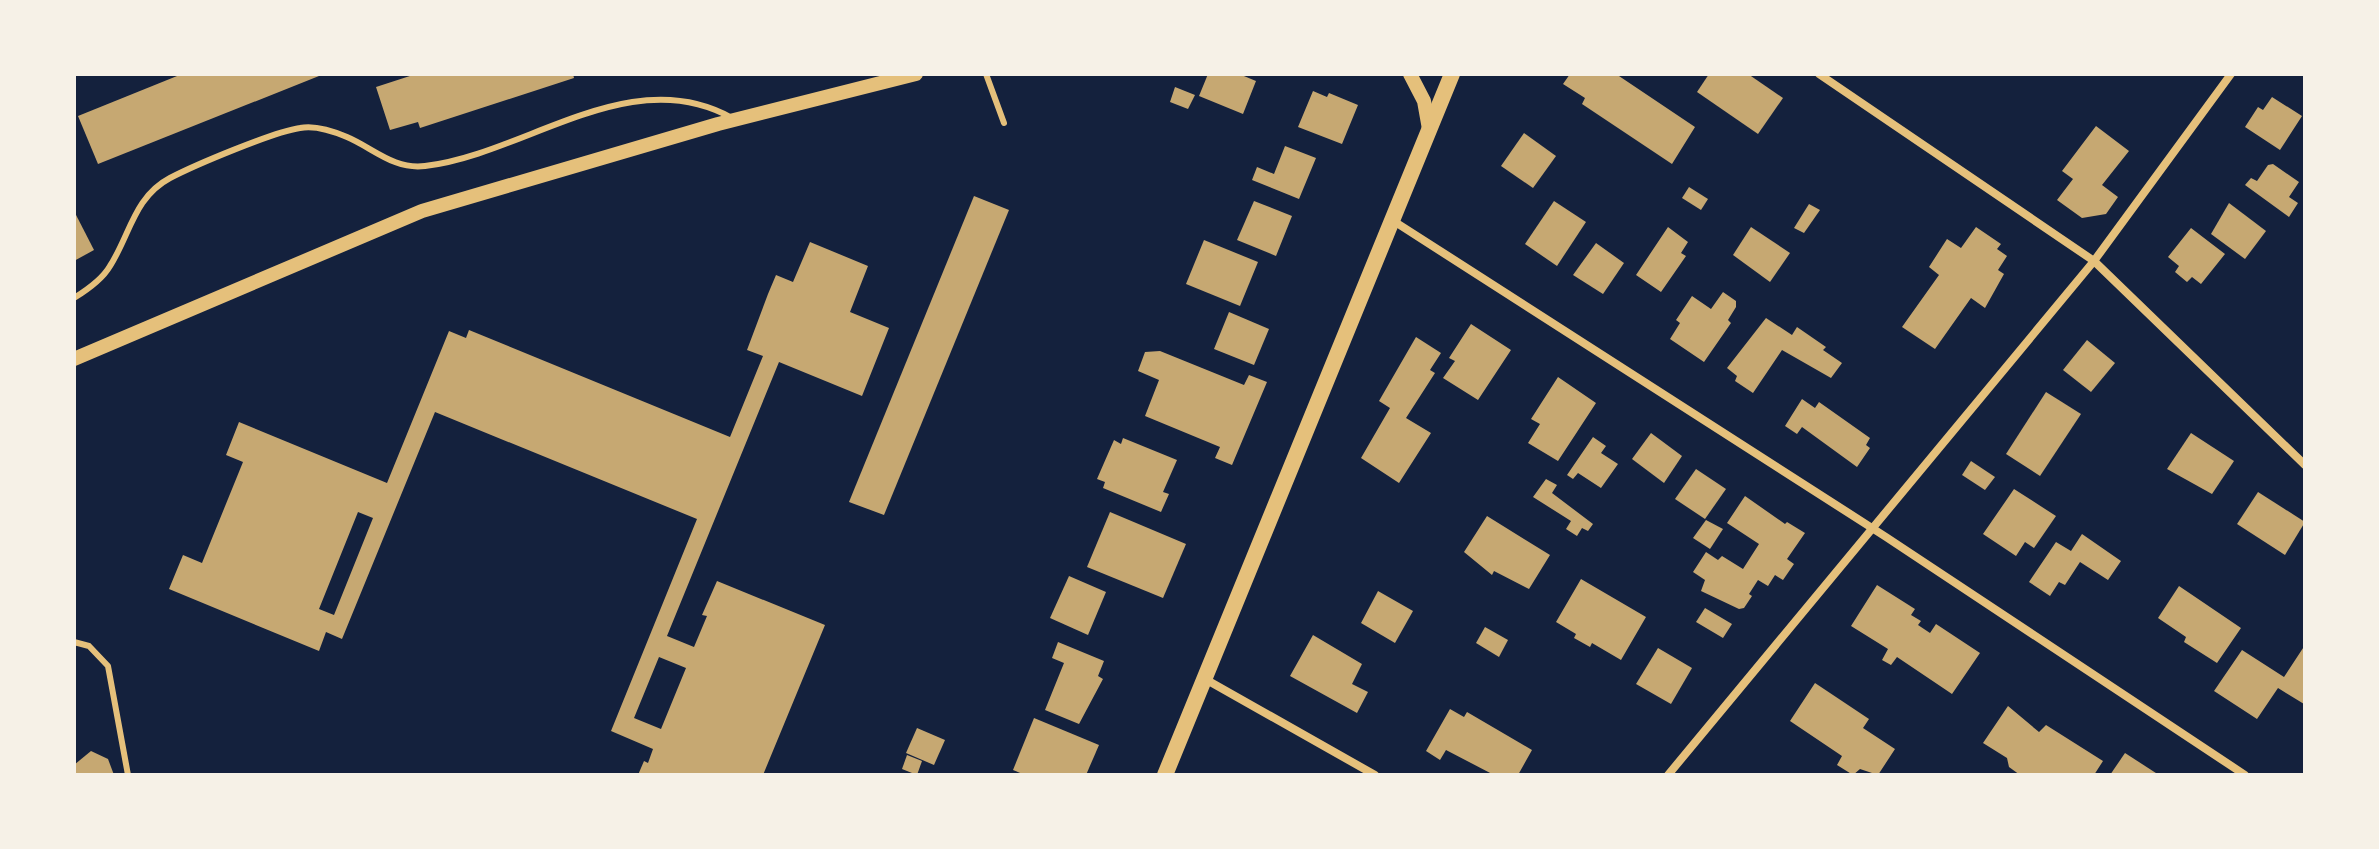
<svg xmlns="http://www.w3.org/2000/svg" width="2379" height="849" font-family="'Open Sans',sans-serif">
  <rect width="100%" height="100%" fill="#14213d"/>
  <g fill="#c6a872" fill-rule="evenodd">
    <path d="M182,74H324L98,164L78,116Z"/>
    <path d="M416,74H573L574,78L420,128L418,122L390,130L376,87Z"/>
    <path d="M1208,74H1239L1256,81L1243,114L1199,96Z"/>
    <path d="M1570,74H1616L1695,127L1672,164L1582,104L1585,98L1563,84Z"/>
    <path d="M1709,74H1748L1783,98L1758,134L1697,92Z"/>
    <path d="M1175,87L1195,95L1188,109L1170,102Z"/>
    <path d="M1313,91L1327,97L1329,93L1358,105L1342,144L1298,127Z"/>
    <path d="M2272,97L2302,116L2280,150L2245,127L2258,107L2263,110Z"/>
    <path d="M2096,126L2129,151L2102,185L2118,197L2106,214L2082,218L2057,200L2073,179L2062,171Z"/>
    <path d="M1524,133L1556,156L1533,188L1501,166Z"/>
    <path d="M1285,146L1316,158L1299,199L1252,180L1257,167L1274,174Z"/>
    <path d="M2273,164L2299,182L2289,197L2298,203L2289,217L2245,185L2251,178L2257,181L2268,165Z"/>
    <path d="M1689,187L1708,199L1701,210L1682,198Z"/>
    <path d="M974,196L1009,210L884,515L849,502Z"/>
    <path d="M1254,201L1292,216L1276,256L1237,240Z"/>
    <path d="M1554,201L1586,222L1557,266L1525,244Z"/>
    <path d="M2229,203L2266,231L2245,259L2211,234Z"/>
    <path d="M1809,204L1820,210L1804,233L1794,228Z"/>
    <path d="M74,211L94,250L74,261Z"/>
    <path d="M1668,227L1688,242L1681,253L1686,256L1661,292L1636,275Z"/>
    <path d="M1751,227L1790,253L1770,282L1733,255Z"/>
    <path d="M1976,227L2001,244L1997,249L2007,256L1998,270L2004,274L1985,308L1971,298L1935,349L1902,327L1939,275L1929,267L1947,239L1961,248Z"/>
    <path d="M2191,228L2225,254L2201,284L2192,277L2187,282L2175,272L2179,266L2168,257Z"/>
    <path d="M1204,240L1258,262L1240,306L1186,284Z"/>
    <path d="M810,242L868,266L850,312L889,328L862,396L779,362L667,636L694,647L707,616L702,615L717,581L825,625L763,775H638L644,761L648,763L653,749L611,731L697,519L435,412L342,639L326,632L319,651L169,589L183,555L202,563L243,462L226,455L239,422L387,483L449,331L466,338L469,330L730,437L763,356L747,350L768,294L776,275L793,282ZM358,512L373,518L334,615L319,609ZM659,657L686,668L661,729L634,718Z"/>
    <path d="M1596,243L1624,263L1603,294L1573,275Z"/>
    <path d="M1723,292L1736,301V307L1728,320L1731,323L1704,362L1670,339L1680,323L1676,320L1692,296L1711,309Z"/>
    <path d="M1229,312L1269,329L1254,365L1214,349Z"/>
    <path d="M1766,318L1792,335L1797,327L1826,347L1823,350L1842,363L1831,378L1782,350L1753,393L1735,381L1737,376L1727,368Z"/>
    <path d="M1471,324L1511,350L1478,400L1443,378L1455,361L1449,358Z"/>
    <path d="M1416,337L1441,353L1430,370L1435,373L1406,418L1431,433L1399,483L1361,458L1390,408L1379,401Z"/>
    <path d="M2087,340L2115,363L2091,392L2063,370Z"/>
    <path d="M1160,351L1244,385L1249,375L1267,382L1232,465L1215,458L1220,447L1145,416L1159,380L1138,371L1145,352Z"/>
    <path d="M1558,377L1596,403L1558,461L1528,443L1540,424L1531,419Z"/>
    <path d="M2046,392L2081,414L2040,476L2006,454Z"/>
    <path d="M1802,399L1815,408L1819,402L1870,438L1866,445L1870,448L1857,467L1802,427L1797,434L1785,426Z"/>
    <path d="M1651,433L1682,456L1664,483L1632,459Z"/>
    <path d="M2191,433L2234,461L2212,494L2167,469Z"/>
    <path d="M1593,437L1606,446L1601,453L1618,464L1601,488L1578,473L1573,479L1567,475Z"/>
    <path d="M1123,438L1177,460L1163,492L1169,494L1161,512L1103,488L1105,482L1097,479L1114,440L1121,444Z"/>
    <path d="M1971,461L1995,477L1985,490L1962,475Z"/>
    <path d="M1696,469L1726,489L1705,519L1675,499Z"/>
    <path d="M1546,479L1557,485L1552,493L1593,524L1588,531L1582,528L1577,536L1566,529L1571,521L1533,497Z"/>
    <path d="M2014,489L2056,516L2034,548L2025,542L2016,556L1983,534Z"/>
    <path d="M2258,492L2305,522L2285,555L2237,524Z"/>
    <path d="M1745,496L1785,524L1787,522L1805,533L1787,559L1794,564L1783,580L1775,575L1768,586L1758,580L1749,594L1752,596L1744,608L1739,609L1701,591L1705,580L1693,572L1706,552L1718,560L1722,556L1743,569L1759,544L1727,523Z"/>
    <path d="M1110,512L1186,544L1163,598L1087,567Z"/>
    <path d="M1487,516L1550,555L1529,589L1494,571L1492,575L1464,552Z"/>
    <path d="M1706,520L1723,529L1710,549L1693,538Z"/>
    <path d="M2082,534L2121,561L2108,580L2080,562L2065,585L2059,582L2050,596L2029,582L2056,542L2071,551Z"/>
    <path d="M1069,576L1106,592L1088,635L1050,618Z"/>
    <path d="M1581,579L1646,617L1621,660L1592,643L1590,647L1574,638L1576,634L1556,622Z"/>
    <path d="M1877,585L1915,609L1911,615L1921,621L1918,625L1930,633L1936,624L1980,653L1952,694L1897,657L1891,665L1882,660L1888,649L1851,626Z"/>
    <path d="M2179,586L2241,628L2217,663L2184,642L2186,637L2158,618Z"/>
    <path d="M1378,591L1413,611L1395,643L1361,623Z"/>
    <path d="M1705,608L1732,624L1723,638L1696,622Z"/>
    <path d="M1485,627L1508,640L1499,657L1476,643Z"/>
    <path d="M1313,635L1362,664L1352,684L1368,692L1357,713L1290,676Z"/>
    <path d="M1058,642L1104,661L1098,676L1103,679L1079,724L1045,710L1064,663L1052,658Z"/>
    <path d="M2305,645L2304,704L2278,688L2257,719L2214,691L2242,650L2284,677Z"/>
    <path d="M1658,648L1692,668L1671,704L1636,684Z"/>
    <path d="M1815,683L1869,719L1863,728L1895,749L1878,775L1860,769L1853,775L1837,765L1842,756L1790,721Z"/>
    <path d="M2008,706L2039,732L2046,725L2103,761L2094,775H2020L2009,767L2007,758L1983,743Z"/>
    <path d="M1450,709L1464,717L1467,712L1532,750L1518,775H1494L1446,750L1440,760L1426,751Z"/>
    <path d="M1034,718L1099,745L1086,775H1025L1013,770Z"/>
    <path d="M917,728L945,740L934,765L906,753Z"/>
    <path d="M91,751L108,759L114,775H74V765Z"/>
    <path d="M2125,753L2159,775H2110Z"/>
    <path d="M907,755L922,761L917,775L902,769Z"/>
  </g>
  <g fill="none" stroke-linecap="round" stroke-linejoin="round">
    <g stroke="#e5c07b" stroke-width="6">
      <path d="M986,74L1004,123"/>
      <path d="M74,298C87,290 102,280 110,266C130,235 134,197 170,178C195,165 273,132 300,128C315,125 333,131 347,137C373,148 394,170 425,166C526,154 631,61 732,118"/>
      <path d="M74,642L89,646L108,666L128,775"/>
    </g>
    <g stroke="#e5c07b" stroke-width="8">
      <path d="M1819,74L2094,261L2305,465"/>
      <path d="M1392,220L1886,537L2245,775"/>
      <path d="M1205,679L1375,775"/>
      <path d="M1668,775L2094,261L2231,74"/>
    </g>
    <g stroke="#e5c07b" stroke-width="14">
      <path d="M1410,74L1424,101L1429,129"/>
      <path d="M74,359L422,211L718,124L916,74"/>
    </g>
    <path stroke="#e5c07b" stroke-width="16" d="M1165,775L1452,74"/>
  </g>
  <rect width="2379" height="849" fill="none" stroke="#f6f1e7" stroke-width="152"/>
</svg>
